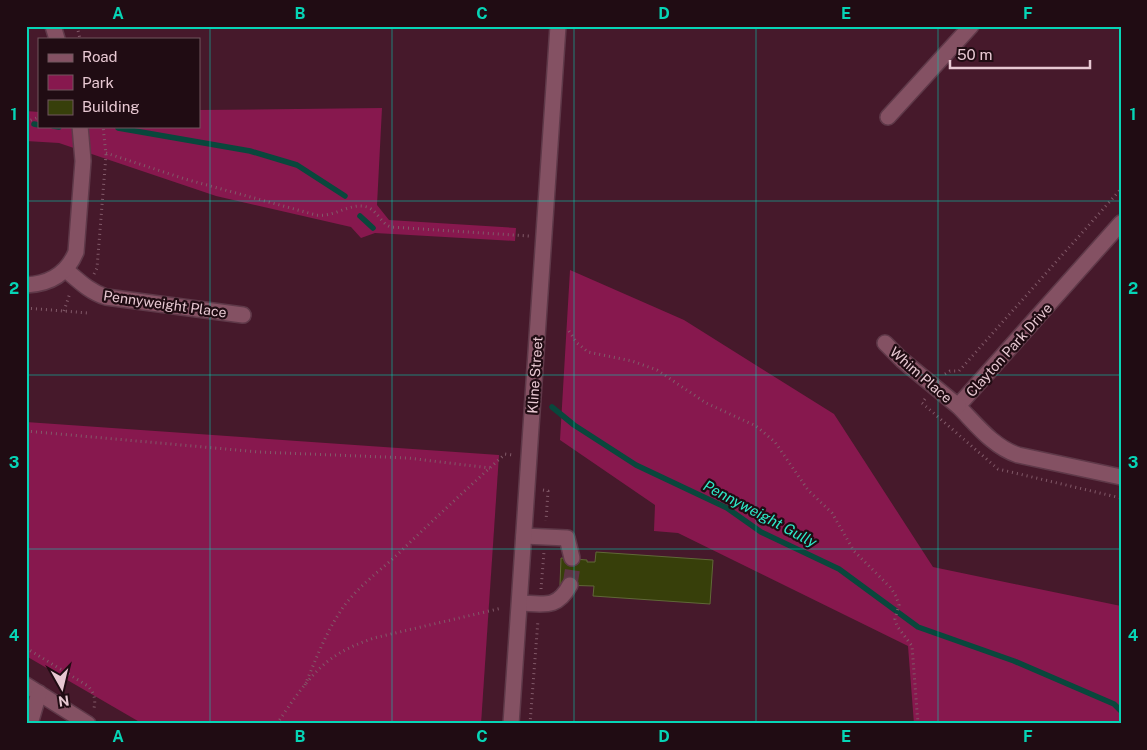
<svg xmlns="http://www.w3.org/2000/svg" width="1147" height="750" font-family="'Public Sans',sans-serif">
  <rect width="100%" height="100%" fill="#46192b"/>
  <g fill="#87184e">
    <path d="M382,108L377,205L389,220L516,228L515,241L375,233L361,238L351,227L216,196L59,143L26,141V111L39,112V126H199V110Z"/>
    <path d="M570,270L684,320L834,414L933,567L1121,606V724H914L908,646L678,533L654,531L655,505L560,440Z"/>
    <path d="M26,422L499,455L481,724H143L26,656Z"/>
  </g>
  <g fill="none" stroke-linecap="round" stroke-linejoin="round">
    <g stroke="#09473c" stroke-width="5.5">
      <path d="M34,124L39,125"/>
      <path d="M53,126L59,127"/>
      <path d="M118,128L250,151L297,165L345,196"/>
      <path d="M360,216L373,228"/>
      <path d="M552,407L574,425L636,465L727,508L761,532L839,569L918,627L1014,661L1114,704L1121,711"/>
    </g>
  </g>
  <path fill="#373f0a" stroke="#606837" d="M596,552L713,560L710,604L593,596L594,586L560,585L561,558L587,560V562H595Z"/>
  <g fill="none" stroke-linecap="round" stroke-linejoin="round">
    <path stroke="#5e3344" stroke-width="15" stroke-dasharray="15 8" stroke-linecap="butt" d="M570,585L573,566L572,558"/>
    <defs>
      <g id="minor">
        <path d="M53,26L57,39"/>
        <path d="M888,117L971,26"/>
        <path d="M1121,223L958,406C976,424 993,447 1018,455L1121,477"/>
        <path d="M66,270C79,281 90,292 106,297L243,315"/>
        <path d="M26,285C49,284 67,274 76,252L83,161L80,126"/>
        <path d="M885,343L902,360L958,406"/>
        <path d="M524,536L567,538L572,558"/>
        <path d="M520,603C545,604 557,609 570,585"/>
        <path d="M26,685L88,724"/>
        <path d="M30,724L39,693"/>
        <path d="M511,724L558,26"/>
      </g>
    </defs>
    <use href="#minor" stroke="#5f3949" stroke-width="18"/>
    <g stroke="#825a69" stroke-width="3" stroke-dasharray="1 4" stroke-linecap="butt">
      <path d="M77,26L80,39"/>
      <path d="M26,122L39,117"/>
      <path d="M106,153L185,179L316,215C334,218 350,202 367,207C378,211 381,224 391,227L529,236"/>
      <path d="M94,274L97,268L106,155L103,126"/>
      <path d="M26,308L88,313"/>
      <path d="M64,311L70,293"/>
      <path d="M569,331L577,343L588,352L632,361L657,370L706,403L756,426L775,442L808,490L832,513L854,551L890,587L896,596L899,605L895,619L897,626L912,646L918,724"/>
      <path d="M945,374L950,371H959L1121,189"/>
      <path d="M925,399L922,403L998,469L1121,498"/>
      <path d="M26,431L259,452L408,458L490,468"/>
      <path d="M543,490L548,491L546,521"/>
      <path d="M541,589L544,552"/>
      <path d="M26,648L88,686C94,693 96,699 94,708"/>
      <path d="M305,685C316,659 326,632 342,609C357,587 380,571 399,553C434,519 469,487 505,454L513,455"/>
      <path d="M277,724C292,701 312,671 335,656C347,648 360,643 374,638L502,608"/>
      <path d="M530,724L538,620"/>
    </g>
    <use href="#minor" stroke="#845163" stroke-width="15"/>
  </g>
  <path fill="none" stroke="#06d5b6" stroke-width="1" stroke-opacity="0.55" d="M210,26V724M392,26V724M574,26V724M756,26V724M938,26V724M26,201H1121M26,375H1121M26,549H1121"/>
  <g text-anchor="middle" stroke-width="4.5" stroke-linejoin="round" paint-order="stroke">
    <g font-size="14" fill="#e7c8d2" stroke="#200c13">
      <text transform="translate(165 304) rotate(8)" y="5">Pennyweight Place</text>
      <text transform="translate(1009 350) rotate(-48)" y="5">Clayton Park Drive</text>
      <text transform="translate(535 375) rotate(-86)" y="5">Kline Street</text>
      <text transform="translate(921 375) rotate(41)" y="5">Whim Place</text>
    </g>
    <g font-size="15" font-style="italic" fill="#2deac9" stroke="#200c13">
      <text transform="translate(760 514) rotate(28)" y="5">Pennyweight Gully</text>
    </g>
  </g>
  <rect width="1147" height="750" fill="none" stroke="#200c13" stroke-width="55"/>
  <rect x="38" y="38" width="162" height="90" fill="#200c13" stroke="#70575f"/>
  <rect x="48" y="54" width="25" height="8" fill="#845163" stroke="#70575f"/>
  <text x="82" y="62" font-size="15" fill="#e7c8d2">Road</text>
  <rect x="48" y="75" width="25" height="15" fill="#87184e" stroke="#70575f"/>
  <text x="82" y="88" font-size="15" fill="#e7c8d2">Park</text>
  <rect x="48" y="100" width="25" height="15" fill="#373f0a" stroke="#70575f"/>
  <text x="82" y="112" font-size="15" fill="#e7c8d2">Building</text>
  <g transform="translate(62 688) rotate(172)" stroke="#200c13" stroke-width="4" paint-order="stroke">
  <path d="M0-4L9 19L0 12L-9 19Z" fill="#e7c8d2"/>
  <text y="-8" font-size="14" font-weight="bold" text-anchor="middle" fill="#e7c8d2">N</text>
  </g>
  <path d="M950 60v8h140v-8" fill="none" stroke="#e7c8d2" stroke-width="2.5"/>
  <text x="957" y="60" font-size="15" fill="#e7c8d2" stroke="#200c13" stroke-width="4" paint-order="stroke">50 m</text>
  <rect x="28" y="28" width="1092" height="694" fill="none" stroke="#06d5b6" stroke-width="2"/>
  <g font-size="16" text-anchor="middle" font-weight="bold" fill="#06d5b6">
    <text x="118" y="19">A</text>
    <text x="300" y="19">B</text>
    <text x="482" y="19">C</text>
    <text x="664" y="19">D</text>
    <text x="846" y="19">E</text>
    <text x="1028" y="19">F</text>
    <text x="14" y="120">1</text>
    <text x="1133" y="120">1</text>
    <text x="14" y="294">2</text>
    <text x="1133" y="294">2</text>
    <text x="14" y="468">3</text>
    <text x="1133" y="468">3</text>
    <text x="14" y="641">4</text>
    <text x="1133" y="641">4</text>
    <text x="118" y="742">A</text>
    <text x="300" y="742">B</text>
    <text x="482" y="742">C</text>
    <text x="664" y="742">D</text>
    <text x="846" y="742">E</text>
    <text x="1028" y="742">F</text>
  </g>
</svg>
